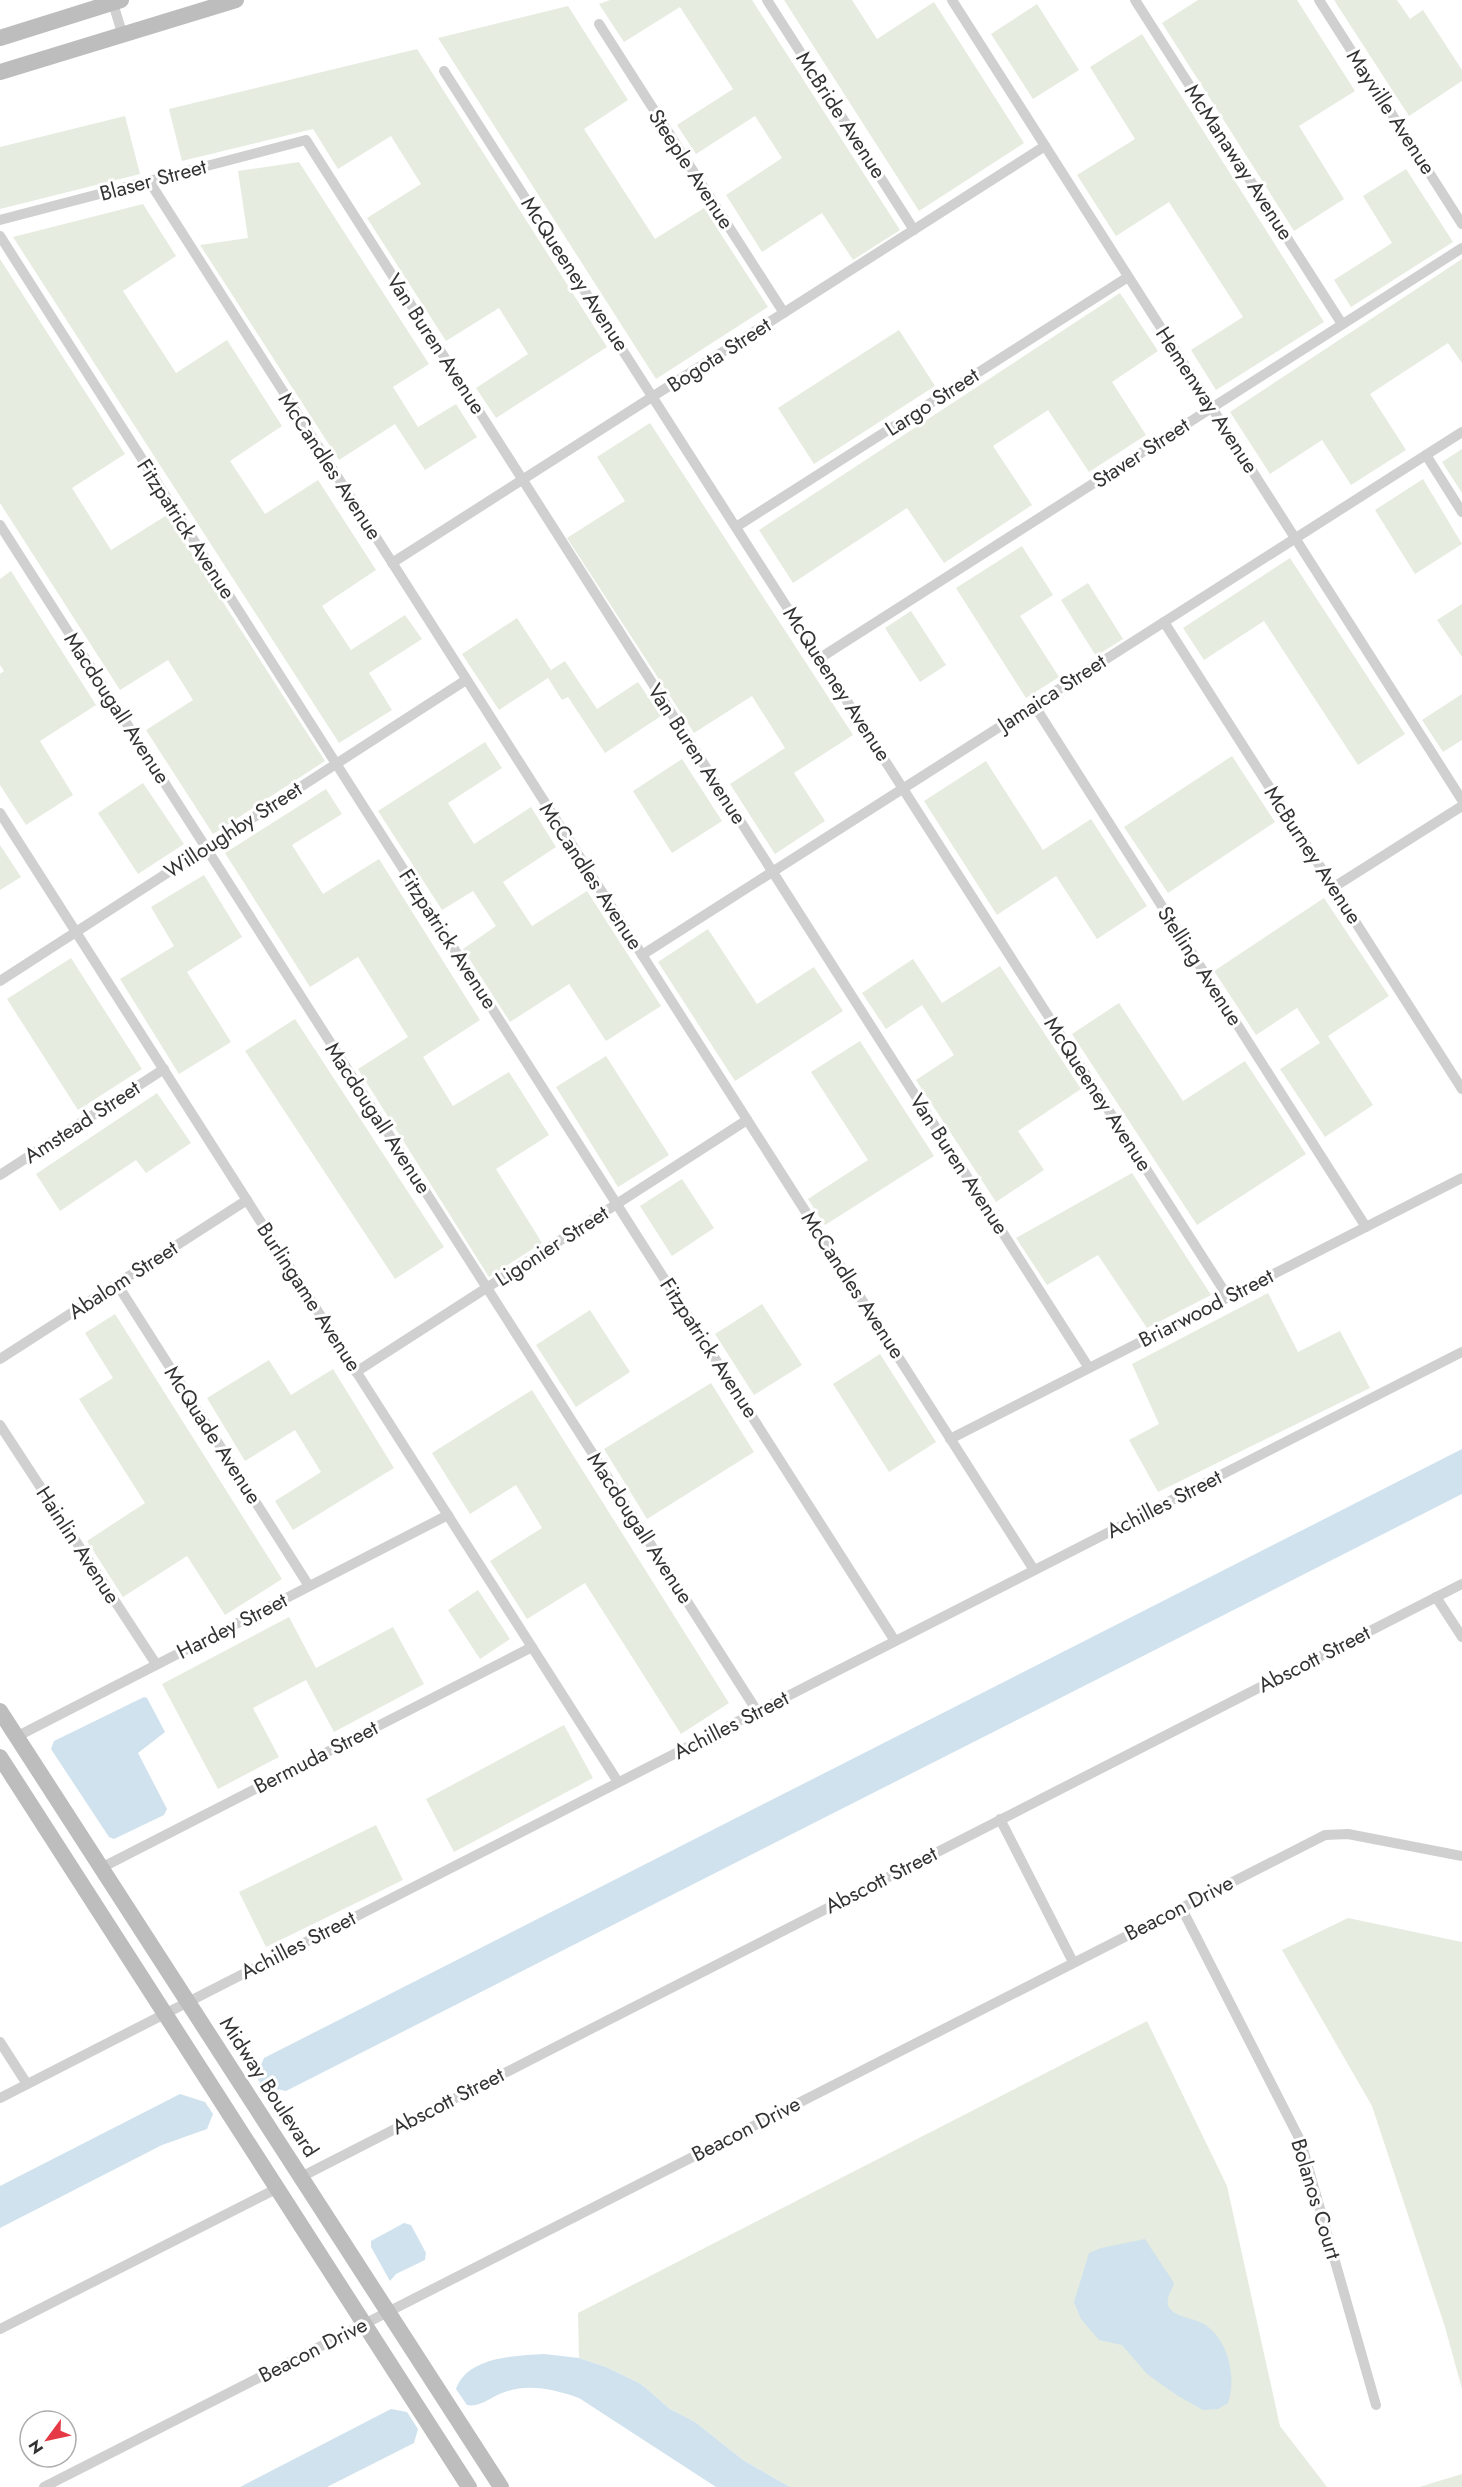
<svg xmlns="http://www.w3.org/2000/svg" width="1462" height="2487" font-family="Jost,sans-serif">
  <rect width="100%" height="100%" fill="#fff"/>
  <g fill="#e6ecdf">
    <path d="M610,0H752L900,230L853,260L822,213L762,252L726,195L782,158L755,116L696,154L677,125L733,89L680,7L624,42L599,4Z"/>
    <path d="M784,0H852L877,39L934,2L1024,143L919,211Z"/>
    <path d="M1198,0H1297L1355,91L1299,126L1344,199L1294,231L1162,23Z"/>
    <path d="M1334,0H1397L1410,19L1423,10L1462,70V81L1409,116Z"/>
    <path d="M1037,4L1079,70L1033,99L991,34Z"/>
    <path d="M568,6L628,100L584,129L655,239L704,208L768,307L656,379L438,38Z"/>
    <path d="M1142,34L1324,322L1216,390L1191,350L1243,317L1169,202L1116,236L1077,175L1135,139L1090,67Z"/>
    <path d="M417,49L607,347L496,418L476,388L528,354L499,308L446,341L367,218L421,184L391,136L338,169L313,129L182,161L169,109Z"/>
    <path d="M125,116L140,174L0,209V147Z"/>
    <path d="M299,162L429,364L393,387L418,427L456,404L477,437L425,470L395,424L339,460L200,245L248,238L238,171Z"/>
    <path d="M1406,169L1453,242L1351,307L1334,280L1392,243L1363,196Z"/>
    <path d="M143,204L176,256L123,291L176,373L227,340L282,426L230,461L265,514L318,480L376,570L322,606L351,650L405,615L422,639L369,673L392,710L339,743L13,237Z"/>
    <path d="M0,259L125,454L72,488L111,550L167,515L325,761L213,834L146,730L193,700L168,660L120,690L0,503Z"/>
    <path d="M1462,259V363L1448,343L1370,394L1406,450L1351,485L1322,440L1270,474L1230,412Z"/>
    <path d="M1120,293L1158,351L1112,382L1146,435L1089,472L1048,410L993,446L1032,505L944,563L907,508L793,583L759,530Z"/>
    <path d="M899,330L935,386L814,464L778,408Z"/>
    <path d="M650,423L853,735L794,773L825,821L775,854L730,784L785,748L752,696L694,733L567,538L625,501L597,457Z"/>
    <path d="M1462,449V493L1442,462Z"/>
    <path d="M1423,479L1462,544L1415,574L1375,510Z"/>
    <path d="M1022,546L1053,595L1020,616L1059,677L1026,698L956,588Z"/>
    <path d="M1290,558L1405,734L1358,765L1264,621L1204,660L1183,628Z"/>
    <path d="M11,571L96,705L40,741L73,795L26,825L0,785V674L4,671L0,665V579Z"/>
    <path d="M1088,583L1123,639L1096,656L1061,600Z"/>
    <path d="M1462,604V657L1437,620Z"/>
    <path d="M911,611L946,665L920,682L885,628Z"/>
    <path d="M517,618L551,670L565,661L597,709L638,682L661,716L605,753L568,697L562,700L548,678L499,710L462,654Z"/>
    <path d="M1462,694V740L1443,752L1422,720Z"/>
    <path d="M485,742L502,768L448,803L474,844L531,807L556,847L503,882L532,926L587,891L661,1006L606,1041L569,984L510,1022L463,949L496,926L473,891L442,910L378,811Z"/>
    <path d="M1232,756L1275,822L1168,893L1124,827Z"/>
    <path d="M682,759L722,821L672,853L633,791Z"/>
    <path d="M986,761L1043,850L1091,819L1147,906L1097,939L1056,876L997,915L924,801Z"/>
    <path d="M143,783L184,844L138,874L98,813Z"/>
    <path d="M326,789L342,814L292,845L323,894L379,859L480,1020L423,1057L453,1106L509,1072L549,1135L496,1169L542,1243L489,1277L358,1069L408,1037L358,957L310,987L225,853Z"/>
    <path d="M0,845L21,877L0,890Z"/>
    <path d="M204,875L242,937L187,972L231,1042L179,1074L120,979L174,946L151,907Z"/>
    <path d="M1324,898L1389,996L1328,1036L1373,1105L1325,1137L1280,1069L1320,1043L1297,1008L1256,1035L1214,971Z"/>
    <path d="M708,929L757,1004L814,967L843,1011L735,1081L658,962Z"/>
    <path d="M71,958L142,1069L78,1110L7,999Z"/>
    <path d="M913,959L942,1003L1000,966L1081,1089L1018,1131L1044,1170L996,1202L916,1080L954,1055L922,1005L886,1029L862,993Z"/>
    <path d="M1119,1003L1183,1101L1245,1061L1306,1154L1197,1225L1072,1034Z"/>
    <path d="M295,1019L444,1247L395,1279L245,1051Z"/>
    <path d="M860,1041L934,1156L825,1225L808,1199L868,1160L811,1072Z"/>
    <path d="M606,1056L669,1155L618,1187L556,1087Z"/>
    <path d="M157,1093L191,1143L146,1173L136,1160L60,1211L36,1174Z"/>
    <path d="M1132,1173L1211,1295L1147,1328L1098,1255L1047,1285L1016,1238Z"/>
    <path d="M682,1179L714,1228L672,1256L640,1206Z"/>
    <path d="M1268,1293L1298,1352L1340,1331L1370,1388L1158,1492L1129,1440L1159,1424L1132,1364Z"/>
    <path d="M762,1304L802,1365L754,1395L715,1334Z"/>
    <path d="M590,1310L630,1372L576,1407L536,1345Z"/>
    <path d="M115,1314L282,1579L225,1615L187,1556L123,1597L87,1541L145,1503L79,1399L113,1378L85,1333Z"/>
    <path d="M880,1354L936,1442L889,1472L833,1384Z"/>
    <path d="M269,1360L291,1395L333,1369L394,1468L293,1530L275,1501L321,1472L295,1430L245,1461L207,1398Z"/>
    <path d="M711,1383L754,1452L647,1519L604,1449Z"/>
    <path d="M532,1390L729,1703L681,1734L585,1583L527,1619L490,1561L542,1528L516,1485L470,1514L432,1453Z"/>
    <path d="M478,1590L510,1639L480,1659L448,1610Z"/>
    <path d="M289,1617L316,1668L393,1627L424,1684L334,1732L306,1680L253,1708L279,1757L218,1789L162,1684Z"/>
    <path d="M564,1725L593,1778L454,1852L426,1799Z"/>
    <path d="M376,1825L403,1880L266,1947L239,1892Z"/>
    <path d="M1348,1918L1462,1942V2389L1445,2327L1372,2106L1282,1950Z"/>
    <path d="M1147,2021L1227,2186L1280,2426L1327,2487H790L743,2460L695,2422L670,2409L641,2384L606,2367L579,2358L578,2313Z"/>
    <path d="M1462,2474V2487H1419Z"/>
  </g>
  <g fill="#cfe2ee">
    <path d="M1462,1449V1494L286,2091L262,2086L256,2076L264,2058Z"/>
    <path d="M144,1697L147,1698L165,1732L138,1753L167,1809L164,1815L114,1839L109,1837L51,1749L54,1741Z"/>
    <path d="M180,2094L205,2102L213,2114L207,2129L162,2145L0,2228V2186Z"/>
    <path d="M404,2223L411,2225L426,2253L425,2260L396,2274L390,2281L371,2247V2241Z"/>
    <path d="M1145,2239L1174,2283C1172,2290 1166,2298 1168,2305C1172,2317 1194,2318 1204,2324C1228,2339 1237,2377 1228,2403L1218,2409L1203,2410L1178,2396L1147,2374L1122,2345L1099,2340L1081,2319L1074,2302L1089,2253L1101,2248Z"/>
    <path d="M544,2354L579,2358L606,2367L641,2384L670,2409L695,2422L743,2460L790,2487H716L579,2398C556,2390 529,2383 505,2392C492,2396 480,2408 467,2405L456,2389C468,2356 516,2356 544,2354Z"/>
    <path d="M391,2409L407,2412L418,2429L414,2443L327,2487H240Z"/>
  </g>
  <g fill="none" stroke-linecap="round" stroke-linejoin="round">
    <g stroke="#d0d0d0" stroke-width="10">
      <path d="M112,0L123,36"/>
      <path d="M767,0L914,230"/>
      <path d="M952,0L1462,800"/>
      <path d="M1135,0L1342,324"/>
      <path d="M1319,0L1462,224"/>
      <path d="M599,24L784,313"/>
      <path d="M444,71L1228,1297"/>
      <path d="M149,181L1034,1570"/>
      <path d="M0,220L306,140L1089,1368"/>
      <path d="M0,236L895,1641"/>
      <path d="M1426,455L1462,512"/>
      <path d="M0,525L757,1711"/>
      <path d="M736,527L1128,277"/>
      <path d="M392,563L1045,146"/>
      <path d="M1164,622L1462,1089"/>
      <path d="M820,658L1462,248"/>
      <path d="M1034,705L1366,1227"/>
      <path d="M0,813L618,1782"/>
      <path d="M1334,887L1462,806"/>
      <path d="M642,955L1462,432"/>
      <path d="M0,981L466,680"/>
      <path d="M0,1175L164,1069"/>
      <path d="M117,1284L309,1586"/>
      <path d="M0,1359L247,1200"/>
      <path d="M356,1372L747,1120"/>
      <path d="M0,1425L156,1664"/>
      <path d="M950,1439L1462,1178"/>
      <path d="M1436,1597L1462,1637"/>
      <path d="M16,1737L448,1515"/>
      <path d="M1000,1819L1073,1962"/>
      <path d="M101,1868L532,1647"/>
      <path d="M1181,1907L1301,2142L1376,2405"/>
      <path d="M0,2042L27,2084"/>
      <path d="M0,2098L1462,1352"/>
      <path d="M301,2177L1462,1584"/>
      <path d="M0,2329L278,2188"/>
      <path d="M44,2487L1325,1835L1348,1834L1462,1856"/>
    </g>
    <g stroke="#bdbdbd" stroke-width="16">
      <path d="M0,38L121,0"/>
      <path d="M0,72L236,0"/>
      <path d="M0,1711L501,2487"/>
      <path d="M0,1757L469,2487"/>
    </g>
  </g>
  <g text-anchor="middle" stroke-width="6" stroke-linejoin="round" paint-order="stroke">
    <g font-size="21" fill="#333" stroke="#fff">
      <text transform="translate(1391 112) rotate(57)" y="7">Mayville Avenue</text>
      <text transform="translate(841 115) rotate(57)" y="7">McBride Avenue</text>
      <text transform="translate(1239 162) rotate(57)" y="7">McManaway Avenue</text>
      <text transform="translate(691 169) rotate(57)" y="7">Steeple Avenue</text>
      <text transform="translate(153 180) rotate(-15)" y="7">Blaser Street</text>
      <text transform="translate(575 274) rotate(57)" y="7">McQueeney Avenue</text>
      <text transform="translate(436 344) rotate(57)" y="7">Van Buren Avenue</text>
      <text transform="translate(719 355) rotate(-33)" y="7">Bogota Street</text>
      <text transform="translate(1207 400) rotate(57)" y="7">Hemenway Avenue</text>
      <text transform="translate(932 402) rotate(-33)" y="7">Largo Street</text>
      <text transform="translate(1141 453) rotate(-33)" y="7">Staver Street</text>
      <text transform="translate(330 466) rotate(57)" y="7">McCandles Avenue</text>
      <text transform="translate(186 529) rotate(57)" y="7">Fitzpatrick Avenue</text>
      <text transform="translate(837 684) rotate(57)" y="7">McQueeney Avenue</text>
      <text transform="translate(1052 693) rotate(-33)" y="7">Jamaica Street</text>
      <text transform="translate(117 708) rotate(57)" y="7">Macdougall Avenue</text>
      <text transform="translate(697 754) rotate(57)" y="7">Van Buren Avenue</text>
      <text transform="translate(233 830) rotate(-33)" y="7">Willoughby Street</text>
      <text transform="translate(1313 855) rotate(57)" y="7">McBurney Avenue</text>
      <text transform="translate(591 876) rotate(57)" y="7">McCandles Avenue</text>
      <text transform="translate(448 939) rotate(57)" y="7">Fitzpatrick Avenue</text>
      <text transform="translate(1200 966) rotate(57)" y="7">Stelling Avenue</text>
      <text transform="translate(1098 1094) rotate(57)" y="7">McQueeney Avenue</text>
      <text transform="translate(378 1118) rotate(57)" y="7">Macdougall Avenue</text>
      <text transform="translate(82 1122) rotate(-33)" y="7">Amstead Street</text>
      <text transform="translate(959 1164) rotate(57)" y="7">Van Buren Avenue</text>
      <text transform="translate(552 1246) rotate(-33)" y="7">Ligonier Street</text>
      <text transform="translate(123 1280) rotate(-33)" y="7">Abalom Street</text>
      <text transform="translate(853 1285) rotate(57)" y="7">McCandles Avenue</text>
      <text transform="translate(309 1297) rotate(57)" y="7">Burlingame Avenue</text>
      <text transform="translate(1206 1308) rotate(-27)" y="7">Briarwood Street</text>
      <text transform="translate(709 1348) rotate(57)" y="7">Fitzpatrick Avenue</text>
      <text transform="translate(213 1435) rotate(57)" y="7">McQuade Avenue</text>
      <text transform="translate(1164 1504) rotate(-27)" y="7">Achilles Street</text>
      <text transform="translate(640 1528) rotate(57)" y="7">Macdougall Avenue</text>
      <text transform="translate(78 1545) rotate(57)" y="7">Hainlin Avenue</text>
      <text transform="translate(232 1626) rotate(-27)" y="7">Hardey Street</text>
      <text transform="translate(1314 1659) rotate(-27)" y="7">Abscott Street</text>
      <text transform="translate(731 1725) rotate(-27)" y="7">Achilles Street</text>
      <text transform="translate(316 1757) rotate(-27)" y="7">Bermuda Street</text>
      <text transform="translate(881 1880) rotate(-27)" y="7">Abscott Street</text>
      <text transform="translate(1179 1908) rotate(-27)" y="7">Beacon Drive</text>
      <text transform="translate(298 1945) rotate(-27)" y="7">Achilles Street</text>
      <text transform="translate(269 2087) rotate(57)" y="7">Midway Boulevard</text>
      <text transform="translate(448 2101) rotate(-27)" y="7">Abscott Street</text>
      <text transform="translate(746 2129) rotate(-27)" y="7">Beacon Drive</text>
      <text transform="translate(1316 2199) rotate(73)" y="7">Bolanos Court</text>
      <text transform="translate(313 2350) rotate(-27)" y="7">Beacon Drive</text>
    </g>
  </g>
  <g transform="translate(48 2439) rotate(237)"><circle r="28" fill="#ffffff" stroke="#adadad" stroke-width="1.5"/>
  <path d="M0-4.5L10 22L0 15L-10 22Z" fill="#e63946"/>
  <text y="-9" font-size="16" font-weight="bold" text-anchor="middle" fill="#333333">N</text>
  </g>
</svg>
